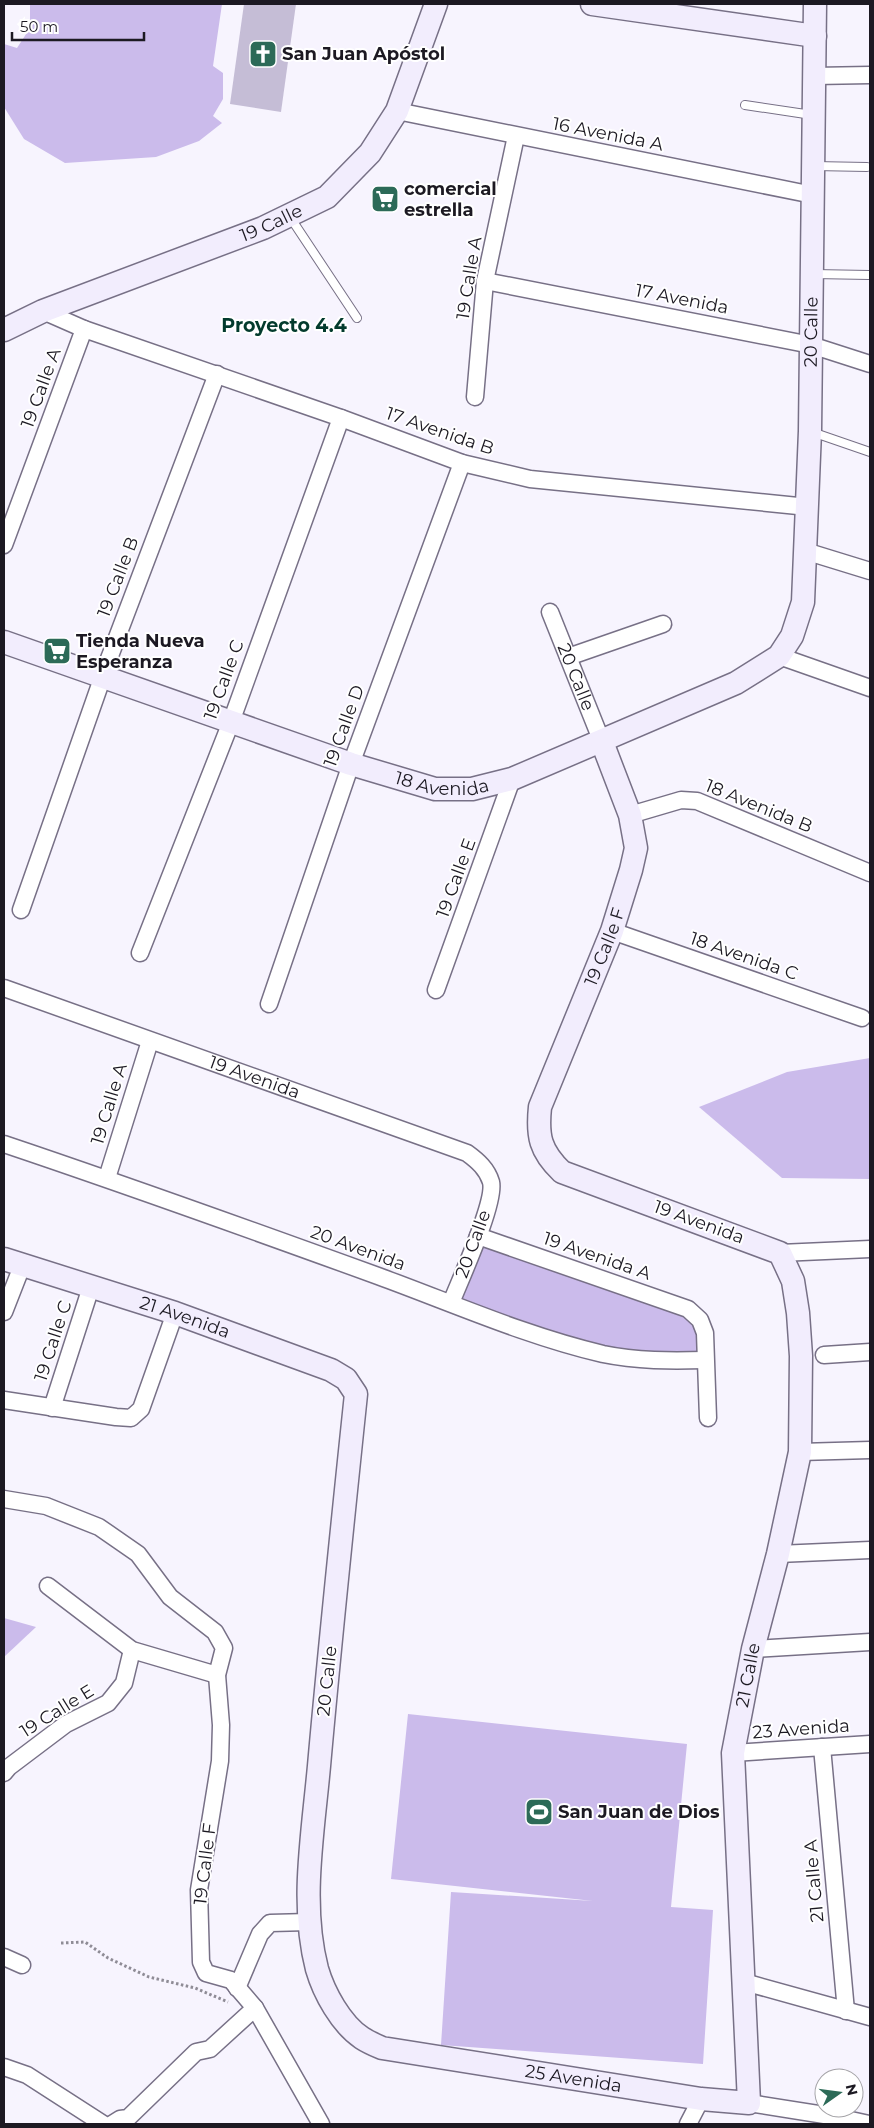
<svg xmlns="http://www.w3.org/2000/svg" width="874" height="2128" font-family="Montserrat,sans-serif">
  <rect width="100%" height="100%" fill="#f7f4fe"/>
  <g fill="#cbbbeb">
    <path d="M30,4H222L213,66L223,73V99L213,116L222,123L199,141L156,157L65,163L24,139L4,107V44L17,48L30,28Z"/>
    <path d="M870,1058V1179L782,1178L699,1107L787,1072Z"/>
    <path d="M478,1236L700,1320L705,1360L604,1354L451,1303Z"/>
    <path d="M4,1618L36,1627L4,1657Z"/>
    <path d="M408,1714L687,1744L671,1907L713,1910L703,2064L441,2045L451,1892L593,1901L391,1879Z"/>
  </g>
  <path fill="#c5bdd6" d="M244,4H296L281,112L230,104Z"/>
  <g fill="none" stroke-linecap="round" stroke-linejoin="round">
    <defs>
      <g id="lane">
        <path d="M745,105L812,115"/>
        <path d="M814,166L867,167"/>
        <path d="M290,217L357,318"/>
        <path d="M814,274L869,275"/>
        <path d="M812,432L870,452"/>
      </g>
      <g id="street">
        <path d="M814,76L870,75"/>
        <path d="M397,111L813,195"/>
        <path d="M485,281L811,345L870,364"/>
        <path d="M43,311L84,329L341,418L462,463L530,479L808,507"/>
        <path d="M475,397L485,281L516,136"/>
        <path d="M4,545L84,329"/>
        <path d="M805,551L870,571"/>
        <path id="s1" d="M550,612L602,742"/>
        <path d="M779,656L870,688"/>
        <path d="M568,657L663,624"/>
        <path d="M630,815L681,800L697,801L870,873"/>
        <path d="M21,910L110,656L217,374"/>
        <path d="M612,931L862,1018"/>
        <path d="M140,953L231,722L341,418"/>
        <path id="s2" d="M4,988L467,1153C478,1161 487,1169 491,1182C496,1202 460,1280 451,1303"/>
        <path d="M436,990L512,779"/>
        <path d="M269,1004L351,764L462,463"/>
        <path d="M4,1144C129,1186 254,1231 378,1276C452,1303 526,1336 603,1354C637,1361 671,1361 705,1360"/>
        <path d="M107,1178L150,1041"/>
        <path d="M478,1236L688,1309L700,1320L705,1333L708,1418"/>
        <path d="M780,1253L870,1249"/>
        <path d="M4,1312L22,1266"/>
        <path d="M824,1355L870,1352"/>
        <path d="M4,1400L116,1417L131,1418L141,1409L175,1313"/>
        <path d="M52,1408L91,1287"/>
        <path d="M800,1452L870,1450"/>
        <path d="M4,1499L46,1506L99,1527L138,1554L170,1597L215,1632L224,1648L217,1675L221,1725L220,1761L199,1890L201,1962L206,1973L231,1980L255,2008L321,2124"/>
        <path d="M778,1554L870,1550"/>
        <path d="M48,1586L132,1650L217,1675"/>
        <path d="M753,1649L870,1642"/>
        <path d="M822,1747L846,2011"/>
        <path d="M733,1753L870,1744"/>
        <path d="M4,1773L9,1767L66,1724L108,1703L124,1683L132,1650"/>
        <path d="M4,1957L22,1965"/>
        <path d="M744,1982L870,2017"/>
        <path d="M237,1988L260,1934L270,1923L309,1922"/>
        <path d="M4,2067L27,2075L103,2124"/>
        <path d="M749,2103L837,2117L869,2124"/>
        <path d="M112,2124L120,2119L128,2118L196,2052L210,2049L255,2008"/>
        <path d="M688,2124L701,2099"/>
      </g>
      <g id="secondary">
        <path d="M592,4L815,36"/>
        <path id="s3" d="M4,330L43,311L263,228L327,197L370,153L397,111L436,4"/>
        <path id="s4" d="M4,642L351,764L435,789H472L512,779L736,683L779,656L792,636L803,602L810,431L815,4"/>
        <path id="s5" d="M4,1259L175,1313L331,1370L346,1379L356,1394C343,1518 330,1642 319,1766C313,1833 300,1904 317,1969C324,1993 341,2024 362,2038C368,2042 375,2045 382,2048L701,2099L749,2103L733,1753L753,1649L778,1554L800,1452L801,1356L798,1313L793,1281L780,1253L562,1172C540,1151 537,1136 540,1107L612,931L631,870L636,848L630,815L602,742"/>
      </g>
    </defs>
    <use href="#lane" stroke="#777086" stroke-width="10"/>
    <use href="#street" stroke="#777086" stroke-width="19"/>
    <use href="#secondary" stroke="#777086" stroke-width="25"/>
    <path stroke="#8f8c96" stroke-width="3" stroke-dasharray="2.5 2.5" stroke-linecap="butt" d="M61,1943L85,1942L108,1958L149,1977L195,1988L228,2002"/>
    <use href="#lane" stroke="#fff" stroke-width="8"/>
    <use href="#street" stroke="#fff" stroke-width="16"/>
    <use href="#secondary" stroke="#f2edfd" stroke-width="22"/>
  </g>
  <defs>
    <symbol id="church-square" viewBox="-11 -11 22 22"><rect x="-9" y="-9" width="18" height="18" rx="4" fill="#2c6a57" stroke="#fff"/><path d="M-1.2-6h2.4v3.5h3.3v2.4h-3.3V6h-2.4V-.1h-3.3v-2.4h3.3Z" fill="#fff"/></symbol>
    <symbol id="supermarket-square" viewBox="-11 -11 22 22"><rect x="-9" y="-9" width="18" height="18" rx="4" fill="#2c6a57" stroke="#fff"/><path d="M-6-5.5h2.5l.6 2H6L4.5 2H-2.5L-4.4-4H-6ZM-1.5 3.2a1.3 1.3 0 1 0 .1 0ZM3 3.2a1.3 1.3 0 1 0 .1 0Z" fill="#fff"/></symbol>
    <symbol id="stadium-square" viewBox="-11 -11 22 22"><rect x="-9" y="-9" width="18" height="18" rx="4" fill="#2c6a57" stroke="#fff"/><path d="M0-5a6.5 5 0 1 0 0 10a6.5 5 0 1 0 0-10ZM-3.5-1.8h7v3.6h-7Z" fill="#fff"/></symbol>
  </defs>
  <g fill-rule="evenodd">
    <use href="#church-square" x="247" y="38" width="32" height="32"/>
    <use href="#supermarket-square" x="369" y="183" width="32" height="32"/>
    <use href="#supermarket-square" x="41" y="635" width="32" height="32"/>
    <use href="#stadium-square" x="523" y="1796" width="32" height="32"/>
  </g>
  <g text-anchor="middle" stroke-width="4" stroke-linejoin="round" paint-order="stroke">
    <g font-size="18" font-weight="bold" fill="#1c1922" stroke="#fff" text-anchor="start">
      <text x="282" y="60">San Juan Apóstol</text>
      <text x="404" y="195">comercial<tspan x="404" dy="21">estrella</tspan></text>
      <text x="76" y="647">Tienda Nueva<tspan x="76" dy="21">Esperanza</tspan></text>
      <text x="558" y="1818">San Juan de Dios</text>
    </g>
    <g font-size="18" fill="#1c1922" stroke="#fff">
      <text transform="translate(608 134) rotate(11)" y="6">16 Avenida A</text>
      <text dy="6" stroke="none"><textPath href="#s3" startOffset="288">19 Calle</textPath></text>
      <text transform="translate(469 278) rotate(-81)" y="6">19 Calle A</text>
      <text transform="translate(682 299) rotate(11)" y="6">17 Avenida</text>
      <text dy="6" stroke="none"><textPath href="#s4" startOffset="1158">20 Calle</textPath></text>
      <text transform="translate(41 388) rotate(-70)" y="6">19 Calle A</text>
      <text transform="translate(440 431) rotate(19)" y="6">17 Avenida B</text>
      <text transform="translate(118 577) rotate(-69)" y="6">19 Calle B</text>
      <text dy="6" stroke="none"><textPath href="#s1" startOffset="70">20 Calle</textPath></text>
      <text transform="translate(224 680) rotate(-70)" y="6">19 Calle C</text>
      <text transform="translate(344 726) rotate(-70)" y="6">19 Calle D</text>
      <text dy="6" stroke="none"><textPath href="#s4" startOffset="462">18 Avenida</textPath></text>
      <text transform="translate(759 806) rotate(22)" y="6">18 Avenida B</text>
      <text transform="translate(456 878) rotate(-70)" y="6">19 Calle E</text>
      <text dy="6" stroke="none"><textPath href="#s5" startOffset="2775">19 Calle F</textPath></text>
      <text transform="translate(744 956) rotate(19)" y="6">18 Avenida C</text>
      <text dy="6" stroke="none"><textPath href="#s2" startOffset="266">19 Avenida</textPath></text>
      <text transform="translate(109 1104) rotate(-73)" y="6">19 Calle A</text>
      <text transform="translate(699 1222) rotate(20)" y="6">19 Avenida</text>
      <text transform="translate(473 1244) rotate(-70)" y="6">20 Calle</text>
      <text transform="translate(358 1248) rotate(20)" y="6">20 Avenida</text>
      <text transform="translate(597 1256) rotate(19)" y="6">19 Avenida A</text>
      <text dy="6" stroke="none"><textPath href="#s5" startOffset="190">21 Avenida</textPath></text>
      <text transform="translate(53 1341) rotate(-72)" y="6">19 Calle C</text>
      <text dy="6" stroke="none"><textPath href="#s5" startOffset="1866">21 Calle</textPath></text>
      <text transform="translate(327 1681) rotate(-84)" y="6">20 Calle</text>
      <text transform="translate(57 1711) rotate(-32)" y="6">19 Calle E</text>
      <text transform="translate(801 1729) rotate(-4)" y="6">23 Avenida</text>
      <text transform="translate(205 1864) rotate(-83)" y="6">19 Calle F</text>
      <text transform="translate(814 1881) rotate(-95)" y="6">21 Calle A</text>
      <text dy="6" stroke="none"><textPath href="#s5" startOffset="1259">25 Avenida</textPath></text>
    </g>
    <g font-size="19" font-weight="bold" fill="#033b2d" stroke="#fff">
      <text x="284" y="332">Proyecto 4.4</text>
    </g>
  </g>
  <rect width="874" height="2128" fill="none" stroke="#1c1922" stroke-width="10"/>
  <g transform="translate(839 2093) rotate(76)"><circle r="24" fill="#ffffff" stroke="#a4a3a7"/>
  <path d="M0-4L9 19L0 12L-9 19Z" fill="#2c6a57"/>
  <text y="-8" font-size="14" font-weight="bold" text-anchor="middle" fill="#1c1922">N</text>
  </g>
  <path d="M12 32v8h132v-8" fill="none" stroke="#1c1922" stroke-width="2.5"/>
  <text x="20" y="32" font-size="15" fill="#1c1922" stroke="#ffffff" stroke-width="4" paint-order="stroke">50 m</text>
</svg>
